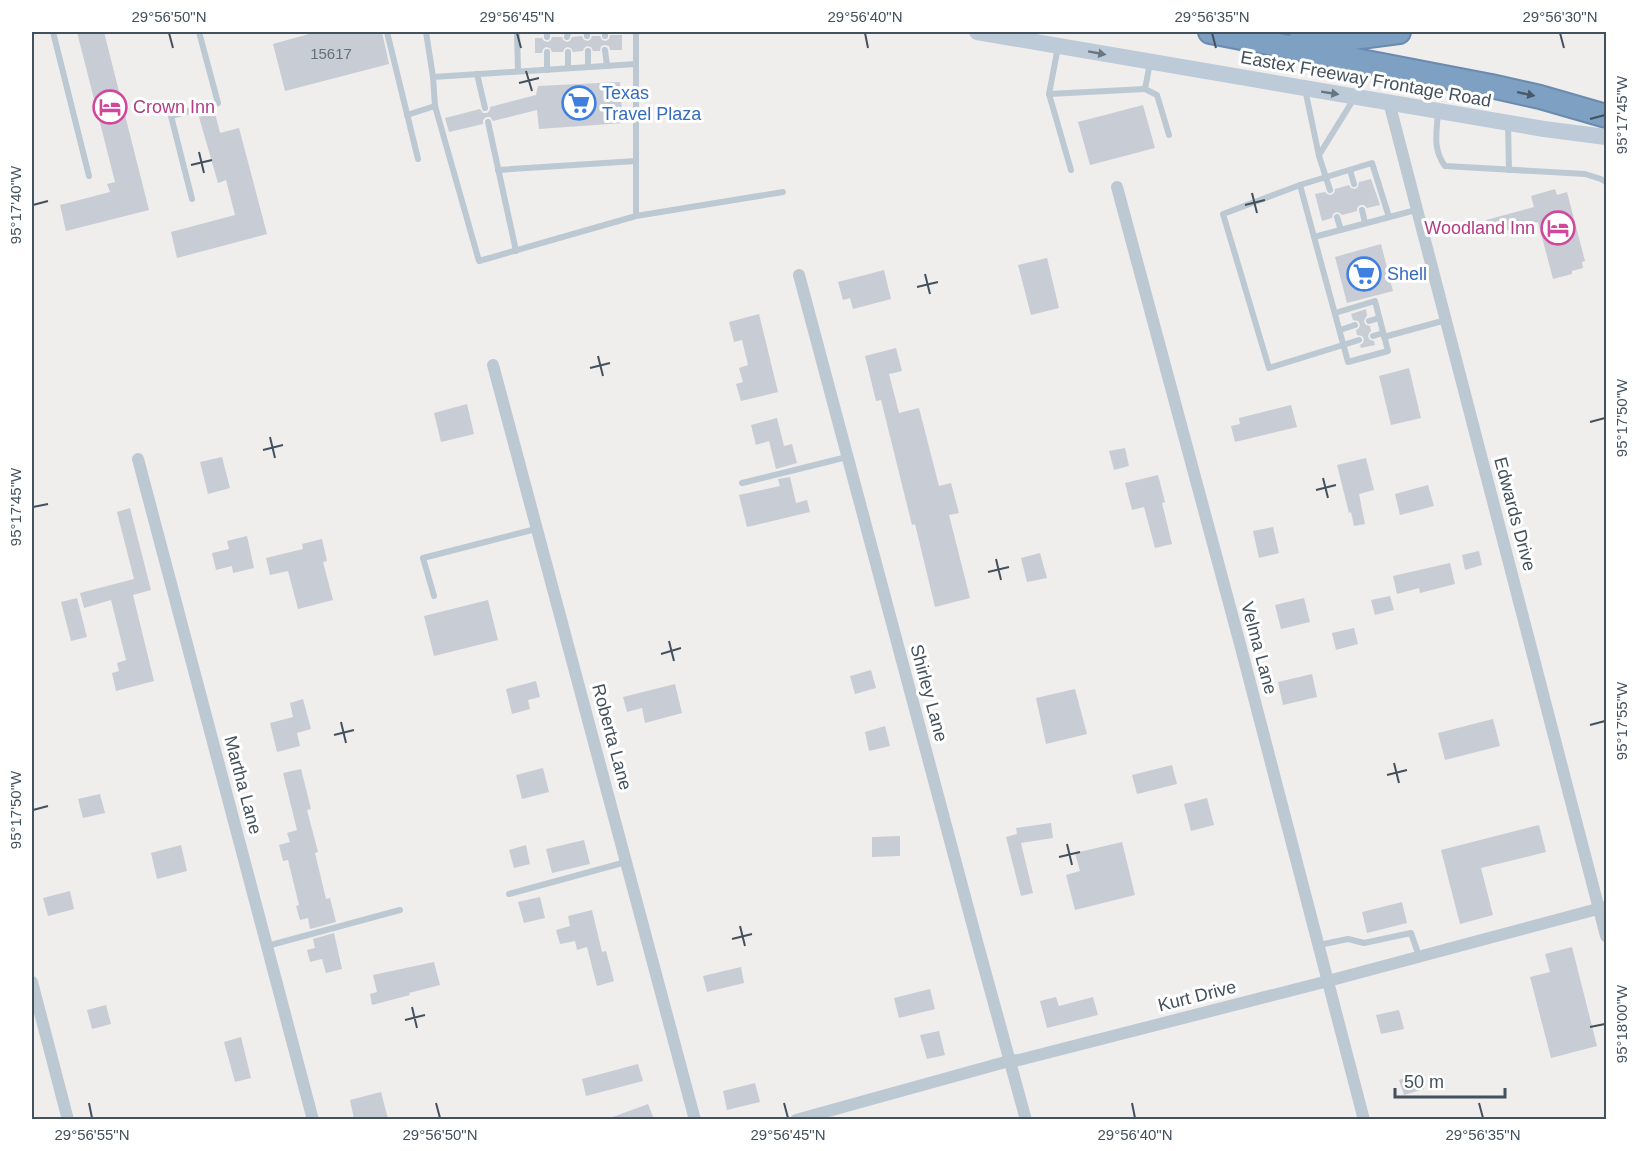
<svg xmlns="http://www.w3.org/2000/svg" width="1638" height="1151" font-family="Helvetica,sans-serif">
  <rect width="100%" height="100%" fill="#f0eded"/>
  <g fill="#c8ccd4">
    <path d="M77,32H104L149,210L66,231L60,205L110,192L107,184L115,182Z"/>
    <path d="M316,32H382L389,64L285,91L273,44Z"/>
    <path d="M610,35H622V50H610L609,46L605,45L601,46L600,51H593L591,47L587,46L584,48L583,51L573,52L571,48L567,47L564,49L563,52H552L550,48L546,47L543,49L542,53H535V38H542L544,41L548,42L551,40L552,37H562L563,40L567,42L570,41L572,37L582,36L584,40L588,41L591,39L592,36H600L602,40L606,41L609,39Z"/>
    <path d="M620,82L623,123L539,129L537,110L493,121L490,117H486L483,120V124L449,132L445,118L480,109L483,113H487L490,110V107L536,95L538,86Z"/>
    <path d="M1143,105L1155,148L1090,165L1078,122Z"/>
    <path d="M215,113L220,133L239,128L267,234L177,258L171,232L235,215L226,180L218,183L199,117Z"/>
    <path d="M1371,179L1380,205L1367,208L1364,205H1360L1357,208V211L1342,215L1340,213L1336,212L1333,214L1332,218L1322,221L1315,194L1325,192L1327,194L1331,195L1334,193L1335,189L1349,185L1351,188L1355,189L1358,187L1359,182Z"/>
    <path d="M1555,189L1557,195L1567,192L1585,261L1582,262L1583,268L1572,271V274L1553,279L1538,222L1490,235L1486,220L1534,207L1531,196Z"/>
    <path d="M1381,244L1393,291L1347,303L1335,257Z"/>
    <path d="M1047,258L1059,308L1031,315L1018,265Z"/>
    <path d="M884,270L891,299L853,309L850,298L843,300L838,282Z"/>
    <path d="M1366,309L1367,316L1365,318L1364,322L1366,325L1370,326L1371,331L1369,333L1368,337L1370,340L1374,341L1375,345L1361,348L1360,345L1363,343L1364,339L1362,336L1357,335L1356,330L1359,328L1360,324L1358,321L1353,320L1351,314Z"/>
    <path d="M759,314L778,392L741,401L736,384L743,382L739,368L748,365L742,340L734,342L729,322Z"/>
    <path d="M896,348L902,371L889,374L899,413L919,408L939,486L951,483L959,513L949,515L970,598L935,607L915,524L912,525L881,400L876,401L865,356Z"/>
    <path d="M1409,368L1421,418L1391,425L1379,376Z"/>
    <path d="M467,404L474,434L441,442L434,413Z"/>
    <path d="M1291,405L1297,427L1235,442L1231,426L1240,424L1239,418Z"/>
    <path d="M777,418L784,446L792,444L797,463L776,469L769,441L756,445L751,425Z"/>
    <path d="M1125,448L1129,466L1114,470L1109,451Z"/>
    <path d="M222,457L230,488L208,494L200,462Z"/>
    <path d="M1366,458L1374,490L1359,494L1365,524L1354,526L1351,512L1349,513L1337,465Z"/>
    <path d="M1158,475L1165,502L1162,503L1172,544L1155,548L1144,507L1132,510L1125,483Z"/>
    <path d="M790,477L796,503L807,500L810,512L747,527L739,495L780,486L778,479Z"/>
    <path d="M1428,485L1434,506L1400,515L1395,494Z"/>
    <path d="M130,508L151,590L133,595L154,681L116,691L112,673L119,671L117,663L126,660L111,600L84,608L80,593L134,579L117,512Z"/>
    <path d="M1273,527L1279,553L1259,558L1253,531Z"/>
    <path d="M247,536L254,568L233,573L232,566L216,570L212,553L229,549L227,541Z"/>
    <path d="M322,539L327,561L323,562L333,600L298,609L288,571L270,575L266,558L303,549L302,544Z"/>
    <path d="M1479,551L1482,565L1465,570L1462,555Z"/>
    <path d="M1040,553L1047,578L1027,582L1021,558Z"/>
    <path d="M1450,563L1455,584L1420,593L1419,588L1397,594L1393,576Z"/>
    <path d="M1390,596L1394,610L1375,615L1371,600Z"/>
    <path d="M77,598L87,637L71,641L61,602Z"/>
    <path d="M1304,598L1310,622L1281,629L1275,605Z"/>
    <path d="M488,600L498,640L434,656L424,616Z"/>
    <path d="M1354,628L1358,644L1336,650L1332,633Z"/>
    <path d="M871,670L876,688L855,694L850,676Z"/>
    <path d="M1312,674L1317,697L1283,705L1278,682Z"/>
    <path d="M536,681L540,697L528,700L530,709L512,714L506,689Z"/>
    <path d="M675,684L682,713L645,723L642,708L627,712L623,697Z"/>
    <path d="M1075,689L1087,734L1046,744L1036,698Z"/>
    <path d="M303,699L311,729L297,733L300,746L277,752L270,723L293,717L290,703Z"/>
    <path d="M1493,719L1500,746L1445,760L1438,733Z"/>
    <path d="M885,726L890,746L869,751L865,732Z"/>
    <path d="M1172,765L1177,784L1137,794L1132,775Z"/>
    <path d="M543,768L549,792L522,799L516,775Z"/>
    <path d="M301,769L311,809L307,810L318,852L315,853L326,899L330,898L336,922L310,929L308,918L300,920L296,906L299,905L288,860L283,861L279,845L290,842L287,833L297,830L283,773Z"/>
    <path d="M100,794L105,813L83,818L78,799Z"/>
    <path d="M1207,798L1214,825L1191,831L1184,804Z"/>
    <path d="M1051,823L1053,838L1021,843L1033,893L1021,896L1006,837L1017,834L1016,828Z"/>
    <path d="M1539,825L1546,852L1481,868L1493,915L1460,924L1441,850Z"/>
    <path d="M900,836V856L872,857V837Z"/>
    <path d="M584,840L590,864L552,873L546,849Z"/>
    <path d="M1122,842L1135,895L1075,910L1066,875L1080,871L1075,853Z"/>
    <path d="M181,845L187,871L157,879L151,853Z"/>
    <path d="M526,845L530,864L514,868L509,850Z"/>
    <path d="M70,891L74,909L48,916L43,898Z"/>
    <path d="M540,897L545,918L524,923L518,902Z"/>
    <path d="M1402,902L1407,923L1367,933L1362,912Z"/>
    <path d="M592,910L602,952L606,951L614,981L597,986L587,947L577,950L575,941L560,944L556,930L570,926L568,916Z"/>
    <path d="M334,933L342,969L326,973L322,959L310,962L307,950L315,948L313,939Z"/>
    <path d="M1572,947L1597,1046L1551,1058L1530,977L1550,972L1545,954Z"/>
    <path d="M434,962L440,985L409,993L410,995L372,1005L370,994L377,992L373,975Z"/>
    <path d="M741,967L744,983L707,992L703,976Z"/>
    <path d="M930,989L935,1009L899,1018L894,998Z"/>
    <path d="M1056,997L1059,1006L1093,997L1098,1015L1047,1028L1040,1001Z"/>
    <path d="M106,1005L111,1024L92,1029L87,1010Z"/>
    <path d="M1399,1010L1404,1029L1381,1034L1376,1015Z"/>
    <path d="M939,1031L945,1055L927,1059L920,1035Z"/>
    <path d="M241,1037L251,1078L235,1082L224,1042Z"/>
    <path d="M638,1064L643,1081L586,1096L582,1079Z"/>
    <path d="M1419,1074L1424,1089L1404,1095L1399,1080Z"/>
    <path d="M755,1083L760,1102L727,1110L723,1091Z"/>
    <path d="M381,1092L388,1119H354L350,1100Z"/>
    <path d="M648,1104L654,1119H610V1118Z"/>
  </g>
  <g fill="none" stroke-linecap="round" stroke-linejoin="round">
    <defs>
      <g id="motorway">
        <path d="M1210,32L1491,86L1540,97L1606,116"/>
        <path d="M1300,40L1353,38L1399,32"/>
      </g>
    </defs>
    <use href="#motorway" stroke="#6a8baf" stroke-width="26"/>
    <g stroke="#bcc8d2" stroke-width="6">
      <path d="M53,32L89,176"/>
      <path d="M387,32L418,159"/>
      <path d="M426,32L433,77L435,106L479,261L636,216L783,192"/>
      <path d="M517,32L518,71"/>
      <path d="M636,32V216"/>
      <path d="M587,36V32"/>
      <path d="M605,36V32"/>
      <path d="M547,37V32"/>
      <path d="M567,37L568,32"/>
      <path d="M1058,47L1049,94L1071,170"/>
      <path d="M605,50L607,66"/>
      <path d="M588,51V67"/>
      <path d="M547,52V70"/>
      <path d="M568,52V68"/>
      <path d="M1150,63L1145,89L1157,95L1169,135"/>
      <path d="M477,74L485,108"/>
      <path d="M433,77L636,64"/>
      <path d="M1305,89L1319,156L1330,190"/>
      <path d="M1049,94L1145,89"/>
      <path d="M1438,111C1437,132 1432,148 1445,166L1585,174L1601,179L1606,182"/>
      <path d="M407,115L435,106"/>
      <path d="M488,122L516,251"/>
      <path d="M1508,123L1509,170"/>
      <path d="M1319,155L1355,97"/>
      <path d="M498,170L636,161"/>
      <path d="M1350,170L1354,184"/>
      <path d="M1300,185L1314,237L1416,210"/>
      <path d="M192,199L171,116L218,103L199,32"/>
      <path d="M1362,210L1365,223"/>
      <path d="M1337,217L1341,230"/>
      <path d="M1314,237L1348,362L1388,351L1375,301L1335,313"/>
      <path d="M1369,321L1379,318"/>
      <path d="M1340,330L1355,325"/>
      <path d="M1373,336L1383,333"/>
      <path d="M1384,337L1446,320"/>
      <path d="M1359,340L1269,368L1223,214L1300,185L1372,163L1389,217"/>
      <path d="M742,483L847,457"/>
      <path d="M434,596L423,558L536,529"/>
      <path d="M509,894L626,862"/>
      <path d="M1319,945L1348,939L1364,943L1411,933L1419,956"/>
      <path d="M267,946L400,910"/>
    </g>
    <g stroke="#bcc8d2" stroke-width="12">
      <path d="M1389,102L1606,936"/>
      <path d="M1117,187L1240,644L1364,1120"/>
      <path d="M799,275L976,938L1026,1120"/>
      <path d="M493,365L695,1120"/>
      <path d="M138,459L313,1120"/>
      <path d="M32,982L68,1120"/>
      <path d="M796,1120L1009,1061L1019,1060L1328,981L1605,907"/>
    </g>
    <path stroke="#bdcbd9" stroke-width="16" d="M977,32L1544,129L1606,137"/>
    <use href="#motorway" stroke="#7ea0c3" stroke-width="22"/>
  </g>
  <defs><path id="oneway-solid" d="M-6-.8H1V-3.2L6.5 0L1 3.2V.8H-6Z" transform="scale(1.5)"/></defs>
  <g fill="#687682">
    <use href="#oneway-solid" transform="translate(1097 53) rotate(10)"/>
    <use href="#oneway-solid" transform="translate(1330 93) rotate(9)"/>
  </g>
  <use fill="#495967" href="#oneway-solid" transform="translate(1526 94) rotate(12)"/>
  <path fill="none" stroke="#43515d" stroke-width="2" d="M169,33L173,48M517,33L521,48M865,33L868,48M1212,33L1216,48M1560,33L1564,48M526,71L532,91M519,83L539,78M1590,119L1605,115M199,152L204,173M191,165L212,160M1252,193L1257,213M33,205L48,201M1245,205L1265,200M925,274L930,294M917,287L938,282M598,356L603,376M590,368L610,363M1590,422L1605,418M270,437L275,458M263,450L283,445M1323,478L1328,498M1316,490L1336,485M33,507L48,504M996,559L1001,580M988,572L1009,567M669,641L674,661M661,654L681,648M341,722L346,743M1590,725L1605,721M334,735L354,730M1394,763L1399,783M1387,775L1407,770M33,810L48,806M1067,844L1072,865M1059,857L1080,852M740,926L745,946M732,939L752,934M412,1007L417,1028M405,1020L425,1015M1590,1027L1605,1024M89,1103L92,1118M436,1103L440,1118M784,1103L788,1118M1132,1103L1135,1118M1479,1103L1483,1118"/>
  <defs>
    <symbol id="supermarket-ring" viewBox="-11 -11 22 22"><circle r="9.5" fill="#fff" stroke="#3f7fe0" stroke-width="1.5"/><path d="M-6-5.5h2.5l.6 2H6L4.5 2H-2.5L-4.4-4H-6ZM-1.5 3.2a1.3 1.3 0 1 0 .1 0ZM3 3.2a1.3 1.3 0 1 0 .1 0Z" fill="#3f7fe0"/></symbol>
    <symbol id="hotel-ring" viewBox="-11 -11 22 22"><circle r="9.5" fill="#fff" stroke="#d1479c" stroke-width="1.5"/><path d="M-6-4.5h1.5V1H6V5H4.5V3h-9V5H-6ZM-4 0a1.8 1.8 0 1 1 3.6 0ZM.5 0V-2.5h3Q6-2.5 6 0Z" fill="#d1479c"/></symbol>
  </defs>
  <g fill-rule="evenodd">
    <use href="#supermarket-ring" x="560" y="84" width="38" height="38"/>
    <use href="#hotel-ring" x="91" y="88" width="38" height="38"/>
    <use href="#hotel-ring" x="1539" y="209" width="38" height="38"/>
    <use href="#supermarket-ring" x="1345" y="255" width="38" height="38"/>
  </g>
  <g text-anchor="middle" stroke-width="6" stroke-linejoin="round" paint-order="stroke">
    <g font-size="15" fill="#64707b">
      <text x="331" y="59">15617</text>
    </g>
    <g font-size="18" fill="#43515d" stroke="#fff">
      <text transform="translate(1366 79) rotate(10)" y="6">Eastex Freeway Frontage Road</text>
      <text transform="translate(1515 514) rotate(75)" y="6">Edwards Drive</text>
      <text transform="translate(1259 648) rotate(75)" y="6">Velma Lane</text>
      <text transform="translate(929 693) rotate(75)" y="6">Shirley Lane</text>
      <text transform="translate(612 737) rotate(75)" y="6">Roberta Lane</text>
      <text transform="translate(243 785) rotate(75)" y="6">Martha Lane</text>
      <text transform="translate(1197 996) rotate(-14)" y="6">Kurt Drive</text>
    </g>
    <g font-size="18" fill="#366cbe" stroke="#fff" text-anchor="start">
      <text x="602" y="99">Texas<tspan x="602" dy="21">Travel Plaza</tspan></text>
      <text x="1387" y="280">Shell</text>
    </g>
    <g font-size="18" fill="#b23c85" stroke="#fff" text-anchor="start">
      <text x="133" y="113">Crown Inn</text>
      <text x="1535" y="234" text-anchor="end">Woodland Inn</text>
    </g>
  </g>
  <rect width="1638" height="1151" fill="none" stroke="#ffffff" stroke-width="66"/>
  <path d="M1395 1088v9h110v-9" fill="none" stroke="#43515d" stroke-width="3"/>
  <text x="1404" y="1088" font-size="18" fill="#43515d" stroke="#ffffff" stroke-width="4.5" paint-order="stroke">50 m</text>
  <rect x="33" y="33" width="1572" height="1085" fill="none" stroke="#43515d" stroke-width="2"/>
  <g font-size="15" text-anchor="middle" fill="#43515d">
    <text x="169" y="22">29°56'50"N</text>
    <text x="517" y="22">29°56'45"N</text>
    <text x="865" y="22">29°56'40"N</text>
    <text x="1212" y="22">29°56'35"N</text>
    <text x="1560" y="22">29°56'30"N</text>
    <text transform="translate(1622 115) rotate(-90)" y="5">95°17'45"W</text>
    <text transform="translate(16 205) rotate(-90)" y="5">95°17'40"W</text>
    <text transform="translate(1622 418) rotate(-90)" y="5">95°17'50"W</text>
    <text transform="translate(16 507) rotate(-90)" y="5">95°17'45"W</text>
    <text transform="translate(1622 721) rotate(-90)" y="5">95°17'55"W</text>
    <text transform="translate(16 810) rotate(-90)" y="5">95°17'50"W</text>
    <text transform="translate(1622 1024) rotate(-90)" y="5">95°18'00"W</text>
    <text x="92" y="1140">29°56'55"N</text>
    <text x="440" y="1140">29°56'50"N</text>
    <text x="788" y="1140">29°56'45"N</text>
    <text x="1135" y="1140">29°56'40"N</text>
    <text x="1483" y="1140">29°56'35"N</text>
  </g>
</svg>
